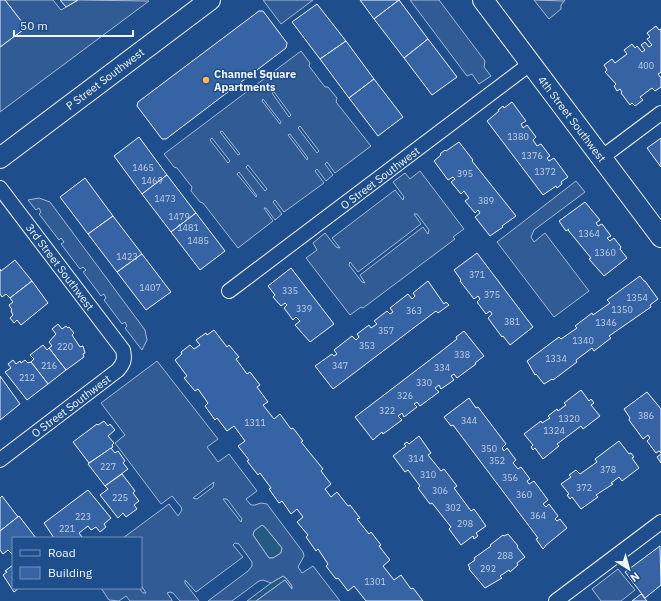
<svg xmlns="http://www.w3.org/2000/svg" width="661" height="601" font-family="'IBM Plex Sans',sans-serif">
  <rect width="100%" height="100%" fill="#1f4e8c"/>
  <g fill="#245a82" stroke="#a8bbd7">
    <path d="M262,525L265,527L282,548L281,553L273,558H269L253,535L254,531Z"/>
    <path d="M283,576L286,578L292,586V589L285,580L256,601H247L271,583Z"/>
  </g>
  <g fill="#305b95" stroke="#a8bbd7" fill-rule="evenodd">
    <path d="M5,0H53L61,10L78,0L149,1L0,112V47L23,30L22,29L25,26Z"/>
    <path d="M263,0H313L281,24Z"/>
    <path d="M410,0H439L485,61L484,67L491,76L479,84L472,74L467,76Z"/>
    <path d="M534,0L564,1L565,0L561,5V9L549,19Z"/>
    <path d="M301,51L310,63L309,66L325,87H328L337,98L336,102L371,146L335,173L327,162L325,164L333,175L326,181L317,169L315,171L324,183L284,212L275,200L273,202L282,214L275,220L266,208H264L273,221L238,248L203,203L200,202L191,191L192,187L177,168L174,167L164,154ZM274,92L291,115L289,117L272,93ZM263,99L281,122L280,124L262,101ZM300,126L319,151L317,153L298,128ZM222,131L240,154L238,155L220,132ZM290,134L308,158L307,160L288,135ZM212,138L230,161L228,163L210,140ZM248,165L267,189L265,191L246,167ZM239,172L257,196L256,197L237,174Z"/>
    <path d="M420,171L464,229L453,237L455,239L363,308L361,307L350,315L306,258L317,250L313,243L325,233L336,247L340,248L332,238L395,190L403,200L404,197L393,182L405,173L410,179ZM414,214H417L429,230L428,234L423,227L360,275L365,283L362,282L349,265L350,262L358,272L421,224Z"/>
    <path d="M576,181L585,192L534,230L531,237L534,242L545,233L589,291L554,317L497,242Z"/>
    <path d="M39,198L50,202L145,330L147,340L142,350L125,328L127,326L125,322L122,324L104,300L106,298L104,294L101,296L83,272L86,270L83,267L80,269L61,244L64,242L61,238L59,240L39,214L41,212L39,208L36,210L28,200Z"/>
    <path d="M157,361L218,439L207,447L218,462L229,454L257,491L246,499L251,505H255L261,503L267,504L303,552L304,556L298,567L302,573L313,566L340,601H256L285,580L292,589V586L286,578L283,576L271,583L263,580L259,581L232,601H208L248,571L252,566V562L239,544L235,543L233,545L243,557L196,592L185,580V583L199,601H180L173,593L170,592L167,593L172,600V601H130L126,596L119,601L109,600L101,588H139L143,593H146L141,585V538H123L169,504L178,516L182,510L181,507L172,496L161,504L115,443L125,435L101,403ZM214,482L213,487L197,499L193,498ZM223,499H227L242,519L241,522ZM262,525L265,527L282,548L281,553L273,558H269L253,535L254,531Z"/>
    <path d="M618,569L635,590L621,601H601L592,589Z"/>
  </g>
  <g fill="#3563a3" stroke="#f2f6ff">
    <path d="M0,0H5L25,26L22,29L23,30L0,47Z"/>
    <path d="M60,0H78L66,7Z"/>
    <path d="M360,0H399L374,19Z"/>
    <path d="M399,0L428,39L404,58L374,19Z"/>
    <path d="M317,4L346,41L320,59L292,22Z"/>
    <path d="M259,11H263L287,43L286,48L166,139H162L137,106L138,102Z"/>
    <path d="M656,26L659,30L661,29V72L658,74L661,78V87L655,91L652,88L640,97L643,100L635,106L632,103L630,105L621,93L622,92L620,89L617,91L614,86L616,84L605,72L607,70L604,65L612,59L615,63L627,54L624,50L632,44L635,48L637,46L642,52L645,50L641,45L645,42L649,47L652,45L647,39L650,37L647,33Z"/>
    <path d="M428,39L457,77L432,95L404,58Z"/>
    <path d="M346,41L374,79L349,98L320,59Z"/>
    <path d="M374,79L403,117L378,136L349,98Z"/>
    <path d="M512,102L526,121L521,124L523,128L527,125L536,137L533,140L537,146L541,144L550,156L547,158L549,161L554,158L568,177L561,182L562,184L557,188L556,186L543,195L487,121L499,111L498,110L503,106L504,108Z"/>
    <path d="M139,137L167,175L142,194L114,156Z"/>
    <path d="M661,138V167L647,148Z"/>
    <path d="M459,142L473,160L472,161L516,216L502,226L503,227L490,236L475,217L480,213L478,210L475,213L465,201L469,198L464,191L461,194L451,182L455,179L453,177L448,180L434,161L441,155L440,154L445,150L446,151Z"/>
    <path d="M167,175L196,213L171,232L142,194Z"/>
    <path d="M85,178L113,216L88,234L60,197Z"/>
    <path d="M585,202L600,220L596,223L598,226L602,224L611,236L607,238L610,241L614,238L621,247L620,249L627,258L604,276L589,259L591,258L568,230L569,229L566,231L559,221Z"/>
    <path d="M196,213L225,251L200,270L171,232Z"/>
    <path d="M113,216L142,254L117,272L88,234Z"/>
    <path d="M477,253L533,327L510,345L503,336L502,337L488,318L492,314L490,311L486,314L477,302L480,299L478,296L474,299L460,281L461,280L454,270Z"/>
    <path d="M142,254L171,292L146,310L117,272Z"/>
    <path d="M15,260L32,281L10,298L6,294L2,297L0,294V269L1,271Z"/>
    <path d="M291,268L334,324L310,342L295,325L300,321L296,317L293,320L284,308L287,305L285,303L281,306L273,297L275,295L268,286Z"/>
    <path d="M640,276L644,281H645L658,299L650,305L651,307L609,336L611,338L594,351L592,348L576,360L577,362L553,380L552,379L544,384L536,374L535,375L527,361L559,337L561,339L577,328L575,326L592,313L593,315L610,303L607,300Z"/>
    <path d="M32,281L48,303L21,325L17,320L14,323L10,318L13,315L11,311L12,310L9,305L13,302L10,298Z"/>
    <path d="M428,281L444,304L446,302L449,305L438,313L436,311L333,389L315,366L332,354L334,356L337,354L334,350L352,336L356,340L359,337L357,334L369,325L371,328L377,324L374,321L387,311L390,314L393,312L390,308L408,294L412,299L415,296L413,293Z"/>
    <path d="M58,324L62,329L66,326L68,328L69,327L74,333L72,335L80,347L83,346L85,353L83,354L84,357L66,370L49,348L52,346L49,342L56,334L52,329Z"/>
    <path d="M214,330L227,347L229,345L239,357L236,359L247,374L250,372L260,385L257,387L268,402L263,405L274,419L280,414L291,429L293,428L303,441L301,442L323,469L321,471L331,484L325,489L331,497L337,492L348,506L350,505L360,518L357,519L369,534L371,532L381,545L379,546L390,560L383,566L394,580L401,575L411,589L413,588L423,601H366L354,586L348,591L338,578L336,579L326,566L328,564L318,549L316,551L306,537L308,535L297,522L303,517L297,509L291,514L282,501L279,503L269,489L271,488L260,473L258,475L247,461L249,460L238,446L245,441L234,426L227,431L217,418L215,420L205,406L208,403L198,389L195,391L184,378L187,376L175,360L182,354L181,352L190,345L194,349L200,345L196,340L206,333L207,335Z"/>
    <path d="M464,331L484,356L475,363L476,364L457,378L454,374L451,376L454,380L441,389L439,385L435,388L439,392L420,406L417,402L414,404L417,407L404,417L402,413L398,416L402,420L383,434L382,432L373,440L355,417L439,353L457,339L456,337Z"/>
    <path d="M43,345L47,350L49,348L66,370L48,384L31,362L34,359L30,355Z"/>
    <path d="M13,360L16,364L20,361L21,363L25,360L28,363L31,362L48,384L27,400L5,372L11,368L8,364Z"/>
    <path d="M0,376L20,404L0,420Z"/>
    <path d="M581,390L589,401L591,399L594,403L591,405L600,416L583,429L581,426L557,444L559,446L543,459L535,448L533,450L531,447L533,445L524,434L541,421L542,423L550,418L548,416L557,409L558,411L566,405L564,403Z"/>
    <path d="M647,392L661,409V453L659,451L656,453L647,441L650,438L648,435L643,439L629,420L630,418L624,409Z"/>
    <path d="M469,398L476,408L478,407L506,444L502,448L504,451L507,448L516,460L513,463L518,469L521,467L530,479L527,481L529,484L534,481L548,500L543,504L546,507L549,504L558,516L555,519L557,521L560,519L567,528L545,546V547L543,549L536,539L538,538L453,425L451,426L444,417Z"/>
    <path d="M104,421L108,426L110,424L115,430L108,436L114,443L112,445L113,447L89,463L73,442L97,424L98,425Z"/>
    <path d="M419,436L431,453L428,455L441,471L444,469L457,486L454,488L471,511L474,509L486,526L476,533L478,536L474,539L473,536L461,545L449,529L451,527L432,503L430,504L418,488L420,486L408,470L405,472L393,456L406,446L404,444L407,442L409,444Z"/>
    <path d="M619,441L629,454L631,453L634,457L632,458L639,468L622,481L619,477L611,483L613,484L596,495L598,497L581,509L572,497L570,499L567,495L569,494L561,484L571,477L569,475L576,470L580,474L597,462L595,459Z"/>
    <path d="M111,448L115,453L118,451L125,461L123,463L128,469L105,486L88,464Z"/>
    <path d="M661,454V463L657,457Z"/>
    <path d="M122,474L135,491L133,493L139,501L134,505L137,509L126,517L123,513L118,518L100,495L108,489L105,486Z"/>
    <path d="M88,490L111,518L104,524L106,527L100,532L96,527L91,530L88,526L79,533L82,537L80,538H54L44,523Z"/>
    <path d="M2,496L18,517L0,531V498Z"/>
    <path d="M19,516L36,538H13V555L8,550L3,554L0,550V531Z"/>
    <path d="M508,534L518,546L517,547L525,557L517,563L518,565L510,572L509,570L500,576L502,578L485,588L469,569L470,568L468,565L475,560L474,558L491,546L490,545L503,535L504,536Z"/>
    <path d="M660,546L661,585L645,598L625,572Z"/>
    <path d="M13,565V588H19L14,592L3,575L7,572L5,571Z"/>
    <path d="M641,594L647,601H632Z"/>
  </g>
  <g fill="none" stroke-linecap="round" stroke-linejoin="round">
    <defs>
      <g id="street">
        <path d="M601,158L661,113"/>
        <path d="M0,188L123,350C125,359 124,363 118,370L0,460"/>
        <path d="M229,291L530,64"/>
        <path d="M556,601L661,522"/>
      </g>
      <g id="secondary">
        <path d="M483,0L661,237"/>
        <path d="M0,158L210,0"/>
      </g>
    </defs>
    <use href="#street" stroke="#f2f6ff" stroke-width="16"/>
    <use href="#secondary" stroke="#f2f6ff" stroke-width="22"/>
    <use href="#street" stroke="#1f4e8c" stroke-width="14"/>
    <use href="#secondary" stroke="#1f4e8c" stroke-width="20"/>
  </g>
  <circle fill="#ffb74d" stroke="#1f4e8c" stroke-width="1.5" cx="206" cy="80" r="4"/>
  <g text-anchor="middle" stroke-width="3" stroke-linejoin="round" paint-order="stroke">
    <g font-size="9" fill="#c3d1e8">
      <text x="646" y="69">400</text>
      <text x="518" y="140">1380</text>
      <text x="532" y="159">1376</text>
      <text x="143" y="171">1465</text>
      <text x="545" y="175">1372</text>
      <text x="465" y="177">395</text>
      <text x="152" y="184">1469</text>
      <text x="165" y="202">1473</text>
      <text x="486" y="204">389</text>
      <text x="179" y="220">1479</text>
      <text x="188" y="231">1481</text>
      <text x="589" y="237">1364</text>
      <text x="198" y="244">1485</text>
      <text x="605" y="256">1360</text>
      <text x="127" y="260">1423</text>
      <text x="477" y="278">371</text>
      <text x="150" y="291">1407</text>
      <text x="290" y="294">335</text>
      <text x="492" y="298">375</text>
      <text x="637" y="301">1354</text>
      <text x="304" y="312">339</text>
      <text x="622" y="313">1350</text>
      <text x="414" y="314">363</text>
      <text x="512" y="325">381</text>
      <text x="606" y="326">1346</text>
      <text x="386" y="334">357</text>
      <text x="583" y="344">1340</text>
      <text x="367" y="349">353</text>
      <text x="65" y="350">220</text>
      <text x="462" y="358">338</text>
      <text x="556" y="362">1334</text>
      <text x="49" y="369">216</text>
      <text x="340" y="369">347</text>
      <text x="442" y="371">334</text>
      <text x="27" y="381">212</text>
      <text x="424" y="386">330</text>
      <text x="405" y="399">326</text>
      <text x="387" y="414">322</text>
      <text x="646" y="419">386</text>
      <text x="569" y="422">1320</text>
      <text x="469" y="424">344</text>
      <text x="255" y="426">1311</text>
      <text x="554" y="434">1324</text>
      <text x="489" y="452">350</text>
      <text x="416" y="462">314</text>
      <text x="497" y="464">352</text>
      <text x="108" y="470">227</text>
      <text x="608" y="473">378</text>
      <text x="428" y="478">310</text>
      <text x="510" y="481">356</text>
      <text x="584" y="491">372</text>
      <text x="440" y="494">306</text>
      <text x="524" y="498">360</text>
      <text x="120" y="501">225</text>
      <text x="453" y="511">302</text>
      <text x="538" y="519">364</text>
      <text x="83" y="520">223</text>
      <text x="465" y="527">298</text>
      <text x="67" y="532">221</text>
      <text x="505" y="559">288</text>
      <text x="488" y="572">292</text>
      <text x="375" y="585">1301</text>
    </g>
    <g font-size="11" font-weight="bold" fill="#f2f6ff" stroke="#1f4e8c" text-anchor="start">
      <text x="214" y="78">Channel Square<tspan x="214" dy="13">Apartments</tspan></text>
    </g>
    <g font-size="11" fill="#f2f6ff" stroke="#1f4e8c">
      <text transform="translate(105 79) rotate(-37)" y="4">P Street Southwest</text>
      <text transform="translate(572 119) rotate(53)" y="4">4th Street Southwest</text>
      <text transform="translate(380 178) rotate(-37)" y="4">O Street Southwest</text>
      <text transform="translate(60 267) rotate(53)" y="4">3rd Street Southwest</text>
      <text transform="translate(71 406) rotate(-37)" y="4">O Street Southwest</text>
    </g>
  </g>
  <rect x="12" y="537" width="130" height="52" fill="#1f4e8c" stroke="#7391ba"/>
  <rect x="20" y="550" width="20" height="6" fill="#1f4e8c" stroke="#7391ba"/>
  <text x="48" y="557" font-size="12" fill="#f2f6ff">Road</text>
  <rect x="20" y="567" width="20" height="12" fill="#3563a3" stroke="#7391ba"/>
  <text x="48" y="577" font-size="12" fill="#f2f6ff">Building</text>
  <g transform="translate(629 569) rotate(143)" stroke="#1f4e8c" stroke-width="3" paint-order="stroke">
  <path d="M0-3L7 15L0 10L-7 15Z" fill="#f2f6ff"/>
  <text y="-6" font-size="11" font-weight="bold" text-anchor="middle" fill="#f2f6ff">N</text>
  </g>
  <path d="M14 30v6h119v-6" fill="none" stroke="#f2f6ff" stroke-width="2"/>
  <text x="20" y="30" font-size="12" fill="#f2f6ff" stroke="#1f4e8c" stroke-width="3" paint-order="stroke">50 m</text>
</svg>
